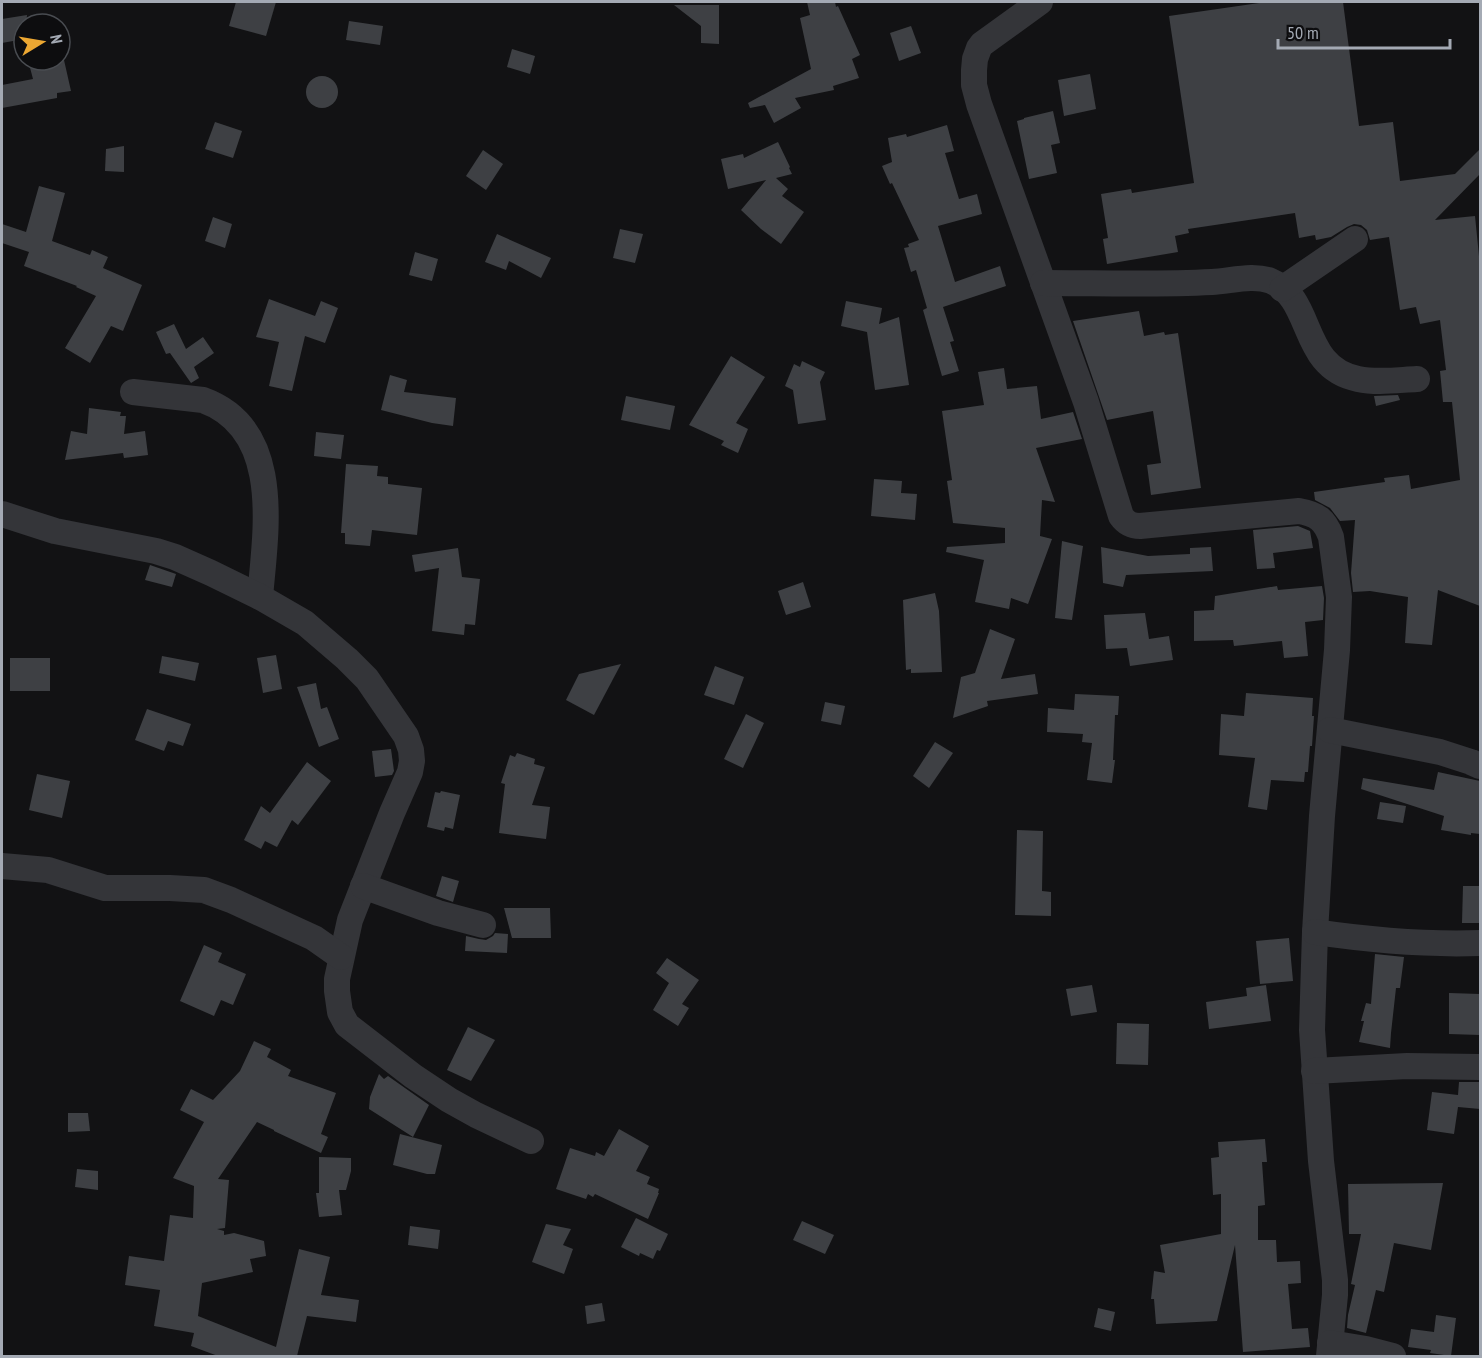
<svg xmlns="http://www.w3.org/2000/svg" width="1482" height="1358" font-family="'PT Sans Narrow',sans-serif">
  <rect width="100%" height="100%" fill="#121214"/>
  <g fill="#3e4044">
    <path d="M236,2H276L266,36L229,26Z"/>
    <path d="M807,2H835L836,7L838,6L860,55L852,59L859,78L833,86L834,90L795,98L801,108L774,123L765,105L750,108L748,103L811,69L800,18L810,15Z"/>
    <path d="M1266,2H1343L1359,126L1393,122L1400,181L1455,174L1480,149V174L1435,220L1475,216L1480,266V606L1438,590L1432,645L1405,643L1408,597L1370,591L1353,592L1351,573L1355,520L1340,521L1330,508L1315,500L1314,492L1385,482L1384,478L1409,475L1411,489L1460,480L1452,402H1443L1440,371L1446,370L1440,320L1420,324L1416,307L1400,310L1389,237L1370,240L1367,230L1361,225L1354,224L1347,227L1331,237L1316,240L1315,235L1299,238L1295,213L1188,229L1189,233L1175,236L1178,252L1107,264L1103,239L1108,238L1101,194L1131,189L1132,193L1194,183L1169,16Z"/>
    <path d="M674,5H719V44L701,43V26Z"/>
    <path d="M27,15L26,24H24V39L2,43V19Z"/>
    <path d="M349,21L383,26L380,45L346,40Z"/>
    <path d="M911,26L921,53L899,61L890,33Z"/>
    <path d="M512,49L535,56L530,74L507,67Z"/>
    <path d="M28,60H64L71,91L57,93V98L2,108V85L33,79Z"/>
    <path d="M1090,74L1096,109L1064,116L1058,80Z"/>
    <circle cx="322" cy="92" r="16"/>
    <path d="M1053,111L1060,143L1051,145L1057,173L1029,179L1017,121L1024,119V118Z"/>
    <path d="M215,122L242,131L233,158L205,149Z"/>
    <path d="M947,125L954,151L945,153L959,199L977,194L982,214L938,226L955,282L1000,266L1006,286L943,307L954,341L950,342L959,371L942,376L923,310L927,308L916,270L911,272L904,248L909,247L908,244L919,240L892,183L890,184L882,166L892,162L888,138L906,134L907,137Z"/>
    <path d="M778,142L790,167L789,168L792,174L776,178L788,189L782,196L804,212L781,244L761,229L741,210L766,180L728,189L721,159L743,154L744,158Z"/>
    <path d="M124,146V172L105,171L106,149Z"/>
    <path d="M483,150L503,164L486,190L466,176Z"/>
    <path d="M39,186L65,193L52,241L90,255L92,250L108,257L103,268L142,285L123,331L111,326L90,363L65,348L96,296L76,287L77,286L24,266L29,252L2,243V224L26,232Z"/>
    <path d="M213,217L232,224L225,248L205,241Z"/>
    <path d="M620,229L643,234L635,263L613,258Z"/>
    <path d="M497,234L551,258L541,278L509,261L506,270L485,262Z"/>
    <path d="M415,252L438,259L432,281L409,275Z"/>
    <path d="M269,299L315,316L321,301L338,308L325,343L305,336L292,391L269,386L279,342L256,337Z"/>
    <path d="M846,301L882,308L879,324L899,317L909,385L875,390L867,332L841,326Z"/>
    <path d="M1139,311L1144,336L1164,332L1165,335L1178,333L1201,488L1151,495L1147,465L1161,463L1153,411L1107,420L1073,321Z"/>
    <path d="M174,324L186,349L203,337L214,353L194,367L199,378L191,383L170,353L166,354L156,332Z"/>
    <path d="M731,356L765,377L736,423L748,429L738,453L721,445L724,441L689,425Z"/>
    <path d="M802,361L825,372L820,382L826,420L798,424L793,390L785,386L794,364L800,367Z"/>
    <path d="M1004,368L1007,389L1037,386L1041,419L1073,412L1082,439L1036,448L1055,502L1042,500L1040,536L1052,539L1028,604L1011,598L1009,609L975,602L984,560L946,552L947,547L1005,543V528L953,523L947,481L952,480L942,411L984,405L978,372Z"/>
    <path d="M390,375L407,380L404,392L456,398L453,426L432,423L381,410Z"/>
    <path d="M1398,395L1400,400L1376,406L1374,396Z"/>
    <path d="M626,396L675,406L670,430L621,420Z"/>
    <path d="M89,408L121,412L120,416H126L124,434L145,431L148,455L124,458L123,453L65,460L71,431L87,434Z"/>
    <path d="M316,432L344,435L341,459L314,456Z"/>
    <path d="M346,464L378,466L377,476L388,477V484L422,488L417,535L372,530L370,546L345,544V533H341Z"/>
    <path d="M874,479L902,481L901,493L917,494L915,520L871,516Z"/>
    <path d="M1298,526L1310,531L1313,548L1273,553L1275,568L1257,569L1253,530Z"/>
    <path d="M1062,541L1083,546L1072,620L1055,618Z"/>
    <path d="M1101,547L1148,556L1190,554V548L1211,547L1213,571L1126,575L1123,587L1103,583Z"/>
    <path d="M458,548L462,577L480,579L475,625L465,624L464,635L432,631L439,568L415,572L412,555Z"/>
    <path d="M150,565L176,574L172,587L145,580Z"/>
    <path d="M803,582L811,607L786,615L778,591Z"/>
    <path d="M1277,586L1278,590L1322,586L1324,598L1323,620L1305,622L1308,656L1284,658L1282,641L1234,646L1233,640L1194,641V611L1214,610L1215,596Z"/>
    <path d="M935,593L939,611L942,672L911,673V669L906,670L903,600Z"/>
    <path d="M1145,613L1149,639L1169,636L1173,660L1130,666L1127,648L1106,649L1104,615Z"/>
    <path d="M990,629L1015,639L1001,679L1035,674L1038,694L987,701L988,706L953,718L961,677L975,673Z"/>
    <path d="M276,655L282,689L263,693L257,658Z"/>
    <path d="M162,656L199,663L195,681L159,673Z"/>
    <rect x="10" y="658" width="40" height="33"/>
    <path d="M621,664L594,715L566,700L579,674Z"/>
    <path d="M715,666L744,677L734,705L704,695Z"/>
    <path d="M316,683L321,709L327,707L339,739L319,747L297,687Z"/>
    <path d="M1246,693L1313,698L1312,716H1314L1312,746H1310L1308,772H1305L1304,782L1271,780L1267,810L1248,807L1255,758L1219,755L1221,714L1244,716Z"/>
    <path d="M1075,694L1119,696L1118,715H1115L1113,760H1115L1112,783L1087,780L1092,743L1082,742L1083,734L1047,732L1048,708L1074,710Z"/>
    <path d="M825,702L845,706L841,725L821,721Z"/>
    <path d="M147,709L191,724L183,746L168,741L164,751L135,740Z"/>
    <path d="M746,714L764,723L743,768L724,759Z"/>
    <path d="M935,742L953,753L929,788L913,776Z"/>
    <path d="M391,749L394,771L392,775L375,777L372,751Z"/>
    <path d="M517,753L535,759L534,764L545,767L532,805L550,807L546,839L499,833L505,784L501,783L510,755L515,757Z"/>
    <path d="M307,762L331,781L298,825L292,820L277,847L265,841L261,849L244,840L261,806L270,813Z"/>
    <path d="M1438,772L1480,781V834L1471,833V835L1441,830L1444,816L1361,789L1363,778L1434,790Z"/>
    <path d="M37,774L70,781L62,818L29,810Z"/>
    <path d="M441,791L460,795L453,829L445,827L444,831L427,827L435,792L440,793Z"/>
    <path d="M1380,802L1406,806L1403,823L1377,819Z"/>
    <path d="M1017,830L1043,831L1042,891L1051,892V916L1015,915Z"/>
    <path d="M442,876L459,881L453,902L436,896Z"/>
    <path d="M1463,886H1480V923H1462Z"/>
    <path d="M504,908H550L551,938H512Z"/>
    <path d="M495,933L508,934L507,953L465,951L466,936L479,939L486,940L493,936Z"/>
    <path d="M1289,938L1293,981L1260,984L1256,941Z"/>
    <path d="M204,945L222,953L218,962L246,974L233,1005L221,1000L214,1016L180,1001Z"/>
    <path d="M1375,954L1404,957L1400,988H1396L1391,1033L1390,1048L1359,1042L1364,1021H1361L1366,1003L1371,1004Z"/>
    <path d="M667,958L699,980L682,1004L689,1008L678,1026L653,1010L669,983L656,973Z"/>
    <path d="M1092,985L1097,1012L1071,1016L1066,989Z"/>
    <path d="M1266,985L1271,1021L1209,1029L1206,1002L1247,996L1246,988Z"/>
    <path d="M1449,993L1480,994V1035L1449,1034Z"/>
    <path d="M1117,1023L1149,1024L1148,1065L1116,1064Z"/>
    <path d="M468,1027L495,1040L471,1081L447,1070Z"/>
    <path d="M254,1041L271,1049L267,1057L291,1070L288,1076L336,1093L321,1134L328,1137L321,1153L274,1131V1130L257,1122L218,1179L229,1180L225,1228L217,1229L224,1231V1235L234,1233L264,1241L266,1256L250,1259L253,1272L202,1283L198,1316L276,1347L299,1249L330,1257L321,1295L359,1300L356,1322L307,1316L297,1356H218L191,1346L194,1333L154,1326L160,1290L125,1285L129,1256L164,1261L170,1215L193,1218L194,1186L173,1178L204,1122L180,1110L191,1089L213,1100L240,1071Z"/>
    <path d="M379,1074L384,1079L388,1076L429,1105L413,1137L369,1109L370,1097Z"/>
    <path d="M1459,1082H1480V1109L1458,1107L1454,1134L1427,1130L1432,1092L1458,1095Z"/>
    <path d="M68,1113H88L90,1131L68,1132Z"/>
    <path d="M619,1129L649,1146L636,1171L650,1177L647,1184L659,1189L658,1193H659L648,1219L595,1194L593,1197L588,1194L586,1199L556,1189L570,1148L595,1156L596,1152L604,1156Z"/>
    <path d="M400,1134L442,1145L435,1174H427L393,1165Z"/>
    <path d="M1265,1139L1267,1162H1262L1265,1205L1258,1206V1240H1276L1277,1262L1300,1261L1301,1283L1288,1284L1292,1329L1308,1328L1310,1347L1243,1352L1235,1245L1217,1321L1156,1324L1154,1299H1151L1154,1271L1165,1273L1160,1245L1221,1234V1194L1213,1195L1211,1158L1219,1157L1218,1142Z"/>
    <path d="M319,1157L351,1158V1171L346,1190H339L342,1215L319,1217L316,1193H319Z"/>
    <path d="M77,1169L98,1171V1190L75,1187Z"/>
    <path d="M1443,1183L1431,1250L1394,1243L1384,1292L1376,1290L1366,1333L1347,1328L1348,1315L1355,1285L1351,1284L1361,1234H1349L1348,1184Z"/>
    <path d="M636,1218L668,1234L660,1251L657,1250L653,1259L640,1253L639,1256L621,1247Z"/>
    <path d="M802,1221L834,1235L825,1254L793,1240Z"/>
    <path d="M546,1224L571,1229L563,1245L573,1249L564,1274L532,1262Z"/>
    <path d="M410,1226L440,1230L438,1249L408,1245Z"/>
    <path d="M602,1303L605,1321L587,1324L585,1306Z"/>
    <path d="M1098,1308L1115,1312L1111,1331L1094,1327Z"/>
    <path d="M1436,1315L1456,1318L1451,1356L1430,1353L1431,1350L1408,1347L1411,1329L1434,1332Z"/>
  </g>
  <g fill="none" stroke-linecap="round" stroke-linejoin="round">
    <g stroke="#343539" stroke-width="26">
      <path d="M1040,2L982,44L979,48L975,59L974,70V85L979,104L1086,402L1121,516C1126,523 1131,526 1140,526L1299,511C1317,514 1325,520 1331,537L1339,597L1337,650L1322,816L1315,932L1312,1030L1321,1161L1335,1280V1295L1329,1356"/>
      <path d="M1043,283C1099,283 1156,285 1212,282C1231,281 1253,274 1271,281C1315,299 1299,367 1358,379C1377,383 1397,380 1417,379"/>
      <path d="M1282,289L1355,239"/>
      <path d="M133,392L203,400C283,429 266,529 260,597"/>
      <path d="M2,514L55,531L156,551L175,557L211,573L260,597L305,623L347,659L367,679L406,736L411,750L412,761L410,772L392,813L350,920L337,979V991L340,1012L347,1025L413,1076L449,1100L476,1115L531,1141"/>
      <path d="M1330,730L1440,752L1471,762L1480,766"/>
      <path d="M2,866L48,870L105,888H170L204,890L231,900L314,938L341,957"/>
      <path d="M363,886L438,913L483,925"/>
      <path d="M1315,932C1370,940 1425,945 1480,943"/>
      <path d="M1314,1071L1407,1066L1480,1067"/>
      <path d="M1330,1343L1366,1349L1393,1356"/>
    </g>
  </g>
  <rect width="1482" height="1358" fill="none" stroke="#a4aab4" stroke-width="6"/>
  <g transform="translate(42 42) rotate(79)"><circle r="28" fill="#0d0d0f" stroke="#494c51" stroke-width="1.5"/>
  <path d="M0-4.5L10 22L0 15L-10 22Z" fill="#eca732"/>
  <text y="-9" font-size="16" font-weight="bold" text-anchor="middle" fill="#a4aab4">N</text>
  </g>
  <path d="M1278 39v9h172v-9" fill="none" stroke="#a4aab4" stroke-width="3"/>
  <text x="1287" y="39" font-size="18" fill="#a4aab4" stroke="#0d0d0f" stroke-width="4.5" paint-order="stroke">50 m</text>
</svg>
